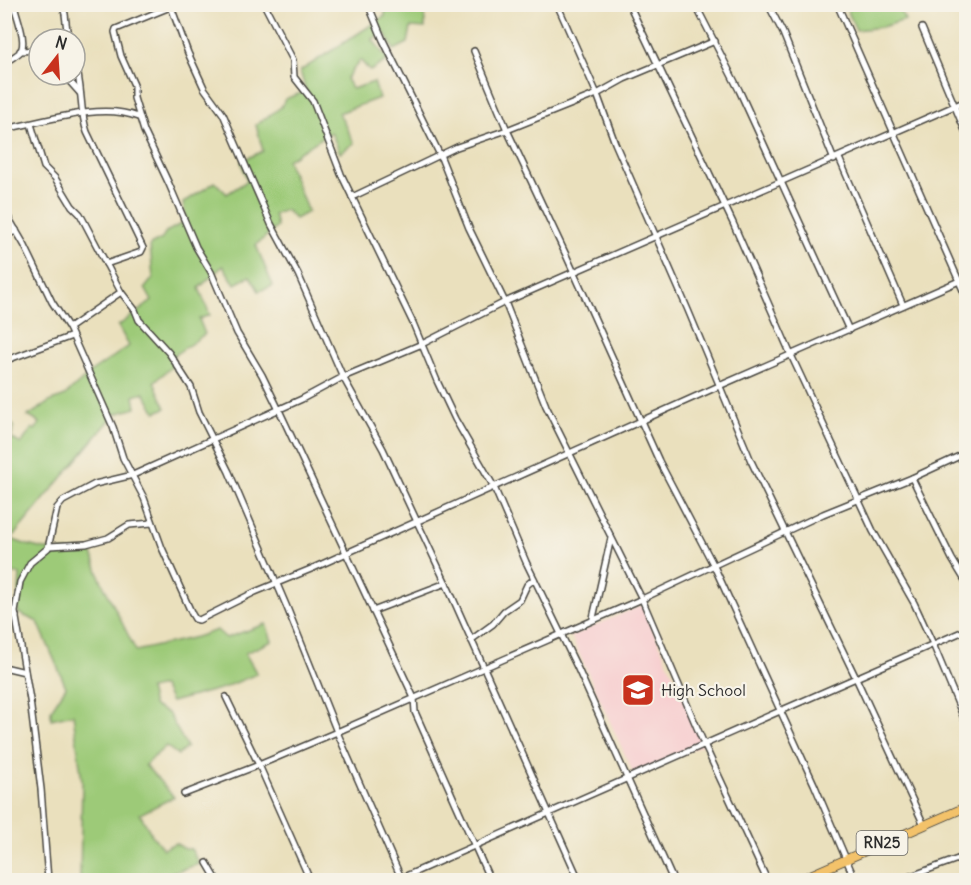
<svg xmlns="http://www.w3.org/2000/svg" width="971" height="885" font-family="Delius,sans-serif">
  <rect width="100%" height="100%" fill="#f7f3e8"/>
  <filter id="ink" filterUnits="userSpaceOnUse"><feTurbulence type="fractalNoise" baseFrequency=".0167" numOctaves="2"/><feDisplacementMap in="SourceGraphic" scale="12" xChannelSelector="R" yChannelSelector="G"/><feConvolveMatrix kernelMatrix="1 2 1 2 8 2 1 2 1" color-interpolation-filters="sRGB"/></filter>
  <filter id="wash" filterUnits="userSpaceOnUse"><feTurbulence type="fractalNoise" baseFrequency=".008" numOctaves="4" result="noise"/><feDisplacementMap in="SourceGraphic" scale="24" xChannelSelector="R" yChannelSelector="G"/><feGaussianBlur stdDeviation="1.35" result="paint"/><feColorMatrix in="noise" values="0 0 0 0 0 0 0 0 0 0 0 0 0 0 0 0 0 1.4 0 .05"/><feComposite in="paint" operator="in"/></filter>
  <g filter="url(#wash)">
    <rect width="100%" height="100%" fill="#eae0bd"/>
    <path fill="#f7cfd0" d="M642,605L704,744L634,775L571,636Z"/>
    <g fill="#9dca78" stroke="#647a52" stroke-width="1.5">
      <path d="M385,5H424L425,28L411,27L408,43L394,50L385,33L372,39L388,60L370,71L360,60L346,79L352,89L374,82L379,98L339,113L354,143L340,153L331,132L287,160L308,212L295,219L286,210L274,214L277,227L256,245L273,286L259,291L250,276L235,284L223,266L199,288L210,315L199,319L205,334L173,356L174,365L154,382L166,408L156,412L144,393L134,396L136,408L115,414L11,539C37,550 63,554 91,550L100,578L136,651L196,637L217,630L226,638L266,624L272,641L245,653L257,674L223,688L171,702L163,686L149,689L153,706L168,713L187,747L178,755L166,746L145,765L174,797L140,814L152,835L163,849L175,843L185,849H191L199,864L148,880H80L82,781L73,714L51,719V710L66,687L38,622L18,613L20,574L5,573L4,417L14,426L11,438L21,444L32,428L35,430L40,423L28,416L51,401L63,397L91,372L129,346L118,326L152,301L145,288L153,278L150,245L162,239L166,232L186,221L183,203L215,182L227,194L247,181L241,161L263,151L256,125L281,107L285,99L306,91L300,71L385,16Z"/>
      <path d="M845,5H898L905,20L882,27L856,30Z"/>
    </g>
  </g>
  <g filter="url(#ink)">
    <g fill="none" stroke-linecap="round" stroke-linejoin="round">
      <defs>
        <g id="minor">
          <path d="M62,4L65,14L68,39"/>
          <path d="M170,4L188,53L204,88L223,114L271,224L298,274L343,377L383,449L450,592L579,880"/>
          <path d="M264,4L293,60L294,77L313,101L341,174L413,323L437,381L455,419L494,487L526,562L578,669L673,880"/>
          <path d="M368,4L383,40L440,155L469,228L505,302L546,406L642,599L704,744L767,880"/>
          <path d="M557,4L597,94L615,143L688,310L751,461L856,678L924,825"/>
          <path d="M629,4L733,223L791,355L873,531L914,603L933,644L966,723"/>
          <path d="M695,4L739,90L849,330"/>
          <path d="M768,4L783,33L834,160"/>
          <path d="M837,4L966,297"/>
          <path d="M170,7L116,29L115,32L121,56L134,85V98L144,131L169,184L196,247L211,272L237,333L262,375L279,410L414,698L415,712L490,880"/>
          <path d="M922,28L966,133"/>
          <path d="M20,51L39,50"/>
          <path d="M474,51L507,130L566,255L659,461L714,566L814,784L855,880"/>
          <path d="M75,63C83,85 79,110 87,132L143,248L141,252L106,264"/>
          <path d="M4,64C9,59 16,56 20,52C28,42 16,16 14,4"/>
          <path d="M64,75L80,93"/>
          <path d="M31,124L44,167L55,178L72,206L80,214L121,292L135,310L139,320L169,353L191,387L199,412L229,472L286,605L337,732L402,880"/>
          <path d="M4,129C44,122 100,102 138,117"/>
          <path d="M839,158L903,305"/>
          <path d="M352,197L457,147L507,130L597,94L624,79L715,41"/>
          <path d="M4,210L25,246L52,302L69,328L113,427L123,458L144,498L162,548L192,614L195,619L199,620L255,592L311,569L719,386L966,278"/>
          <path d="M4,238L16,230"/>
          <path d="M69,328L121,292"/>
          <path d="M4,361L72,336"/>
          <path d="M912,478L952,559L966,582"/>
          <path d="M49,546L86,544L108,538L129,525L152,523"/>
          <path d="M373,611L446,583"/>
          <path d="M593,618L611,538"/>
          <path d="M4,619L16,616"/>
          <path d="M471,640L493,624L504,611L520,600L527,585L534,579"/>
          <path d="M4,667L25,672"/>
          <path d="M226,697L259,765L310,880"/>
          <path d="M184,794L259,765L337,732L642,599L823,514L912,478L966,453"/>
          <path d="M207,863L217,880"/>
          <path d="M48,880L41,789L30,700L15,612L20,582L30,563L48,548L57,508L63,501L95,484L133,475L302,399L343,377L422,344L505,302L966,101"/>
          <path d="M397,880L780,711L966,630"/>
          <path d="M900,880L966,856"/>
        </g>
        <path id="primary" d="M799,880L966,807"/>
      </defs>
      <use href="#minor" stroke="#484641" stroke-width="8"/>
      <use href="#primary" stroke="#484641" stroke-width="10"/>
      <use href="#minor" stroke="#fff" stroke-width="5"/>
      <use href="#primary" stroke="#f3c26a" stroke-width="8"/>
    </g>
  </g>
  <defs>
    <symbol id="school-square" viewBox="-11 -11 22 22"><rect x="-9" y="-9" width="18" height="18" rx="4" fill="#c8321e" stroke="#f7f3e8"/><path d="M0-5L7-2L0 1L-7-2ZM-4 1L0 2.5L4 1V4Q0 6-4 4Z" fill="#fff"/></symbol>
  </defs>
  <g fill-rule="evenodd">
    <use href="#school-square" x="619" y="671" width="38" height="38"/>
  </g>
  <g text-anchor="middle" stroke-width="4.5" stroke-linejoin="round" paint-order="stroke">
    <rect fill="#f7f3e8" stroke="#686764" stroke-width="1.5" x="856.5" y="831" width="51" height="24" rx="4.5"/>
    <g font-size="15" font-weight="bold" fill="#2b2b2b">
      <text x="882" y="848">RN25</text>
    </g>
    <g font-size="16" fill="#2b2b2b" stroke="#f7f3e8" text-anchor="start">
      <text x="661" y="696">High School</text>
    </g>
  </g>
  <rect width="971" height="885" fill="none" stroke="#f7f3e8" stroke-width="24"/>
  <g transform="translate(57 57) rotate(17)"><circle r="28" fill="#f7f3e8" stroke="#a5a39c" stroke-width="1.5"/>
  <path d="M0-4.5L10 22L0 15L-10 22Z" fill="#c8321e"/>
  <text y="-9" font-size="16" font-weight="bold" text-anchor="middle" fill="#2b2b2b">N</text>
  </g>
</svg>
